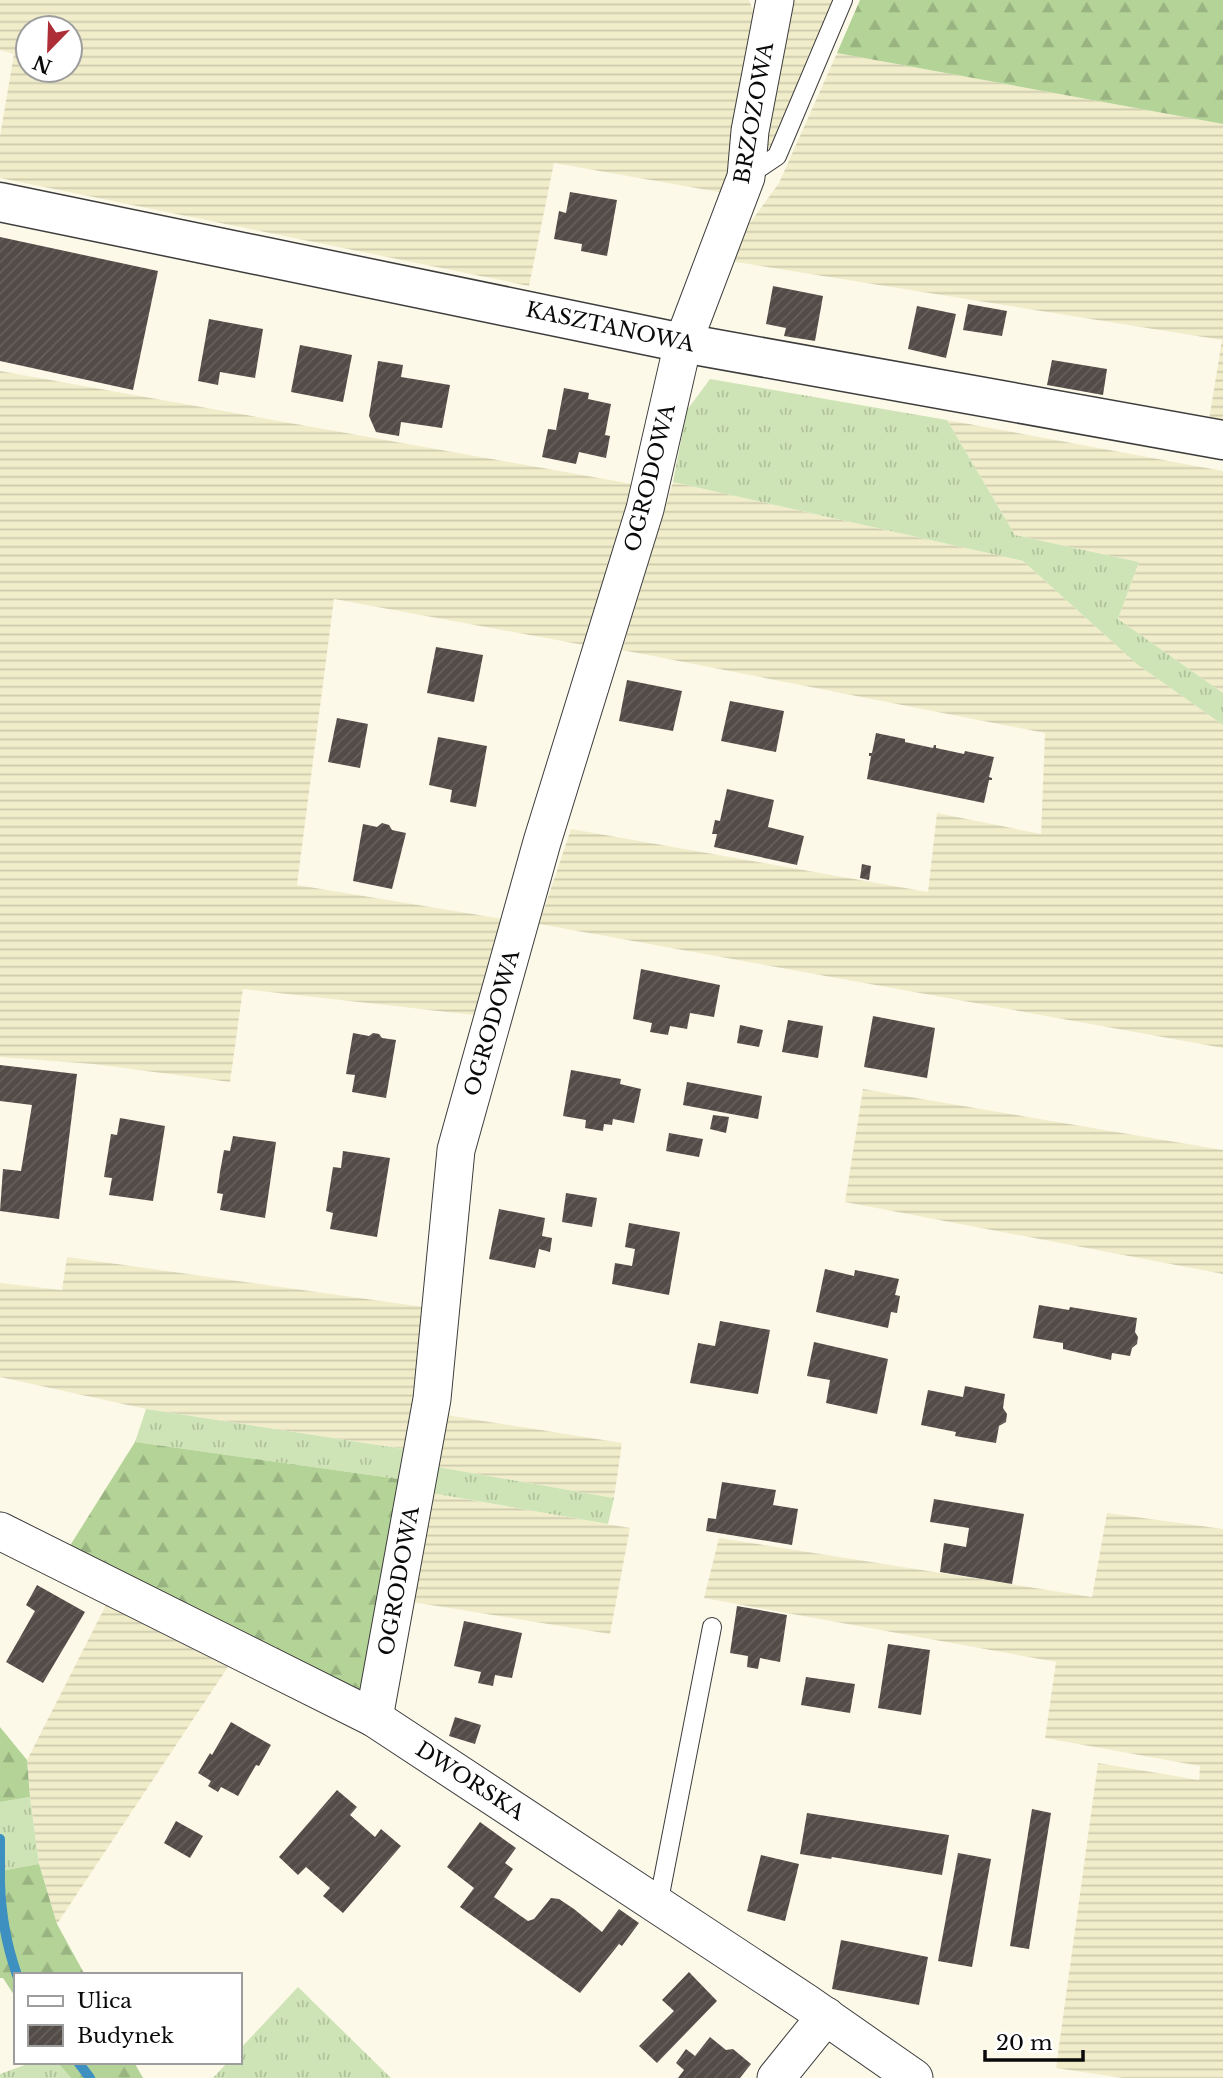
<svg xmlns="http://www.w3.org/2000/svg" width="1223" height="2078" font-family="'Libre Baskerville',serif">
  <defs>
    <pattern id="farmland-rules" width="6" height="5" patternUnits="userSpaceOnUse" patternTransform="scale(1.75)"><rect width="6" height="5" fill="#f1edcb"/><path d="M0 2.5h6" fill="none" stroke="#cdcaad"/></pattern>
    <pattern id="grass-tufts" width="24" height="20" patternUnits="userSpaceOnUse" patternTransform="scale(1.75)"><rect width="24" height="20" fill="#cfe4b6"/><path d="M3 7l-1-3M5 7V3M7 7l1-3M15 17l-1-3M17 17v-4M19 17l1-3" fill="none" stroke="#b0c29b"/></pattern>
    <pattern id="forest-firs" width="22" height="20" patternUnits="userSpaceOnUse" patternTransform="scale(1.75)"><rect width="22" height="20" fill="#b3d397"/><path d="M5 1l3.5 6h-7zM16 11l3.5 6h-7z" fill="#99b481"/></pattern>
    <pattern id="building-hatch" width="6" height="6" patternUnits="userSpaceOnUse" patternTransform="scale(1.75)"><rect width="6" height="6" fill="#524b47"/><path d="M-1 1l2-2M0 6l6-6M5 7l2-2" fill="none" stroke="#66605d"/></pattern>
  </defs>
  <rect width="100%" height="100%" fill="#fdf9e9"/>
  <g fill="url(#farmland-rules)" fill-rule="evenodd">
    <path d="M0,0H749L759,26L730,194L554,163L529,286L0,178V136L14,54L0,50ZM28,28H70V70H28Z"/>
    <path d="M786,0H834L767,155L758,153Z"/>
    <path d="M837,53L1223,124V428L1208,426L1222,340L723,260L779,183Z"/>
    <path d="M0,371L638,485L589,646L334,599L297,885L503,919L474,1015L243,989L230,1082L93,1064L0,1057Z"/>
    <path d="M947,420L1223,471V693L1118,619L1139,562L1015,535Z"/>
    <path d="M673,482L1023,561L1138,665L1223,725V1048L539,924L571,829L928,892L937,813L1041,834L1045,733L622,650Z"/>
    <path d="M863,1089L1223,1150V1274L845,1202Z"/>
    <path d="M67,1257L424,1307L410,1450L146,1409L0,1377V1283L62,1290Z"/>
    <path d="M440,1414L622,1443L614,1498L432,1466Z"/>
    <path d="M431,1493L630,1528L610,1634L412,1602Z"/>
    <path d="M1107,1513L1223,1529V2078H1123L1056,2068L1098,1763L1199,1780L1200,1766L1045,1738L1056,1662L704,1598L719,1538L1092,1597Z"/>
    <path d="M106,1605L228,1667L57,1924L39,1864L30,1797L27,1760Z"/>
  </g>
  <g fill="url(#grass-tufts)">
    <path d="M710,379L947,420L1015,535L1139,562L1118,619L1223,693V725L1138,665L1023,561L673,482L687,410Z"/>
    <path d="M146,1409L410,1450L406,1480L135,1442Z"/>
    <path d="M432,1466L614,1498L608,1524L431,1493Z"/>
    <path d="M30,1797L39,1864L0,1871V1802Z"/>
    <path d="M298,1987L391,2078H213L228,2062H240V2049Z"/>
    <path d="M33,2062H57L71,2078H0V2074Z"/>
  </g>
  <g fill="url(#forest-firs)">
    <path d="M860,0H1223V124L837,53Z"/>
    <path d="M135,1442L406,1480L363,1701L66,1552Z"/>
    <path d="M0,1727L27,1760L30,1797L0,1802Z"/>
    <path d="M39,1864L57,1924L85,1975H16V1998L3,1978H0V1871Z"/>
    <path d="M57,2062H134L143,2078H71Z"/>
  </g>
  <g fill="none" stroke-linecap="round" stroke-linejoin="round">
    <g stroke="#3e90c1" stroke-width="10">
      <path d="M0,1839V1880"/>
      <path d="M0,1883C1,1916 6,1944 17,1975"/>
      <path d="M78,2062L90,2078"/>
    </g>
  </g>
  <g fill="url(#building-hatch)">
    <path d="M570,192L617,200L607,256L581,251L582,244L554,239L559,211L566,213Z"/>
    <path d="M0,237L158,271L133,390L0,361Z"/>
    <path d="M773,286L823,296L815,341L784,336L786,328L766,324Z"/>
    <path d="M968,304L1007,311L1002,336L963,330Z"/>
    <path d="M917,306L956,314L946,358L908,349Z"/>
    <path d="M209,319L263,329L255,378L220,372L218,385L198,381Z"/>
    <path d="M300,345L352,355L343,402L291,392Z"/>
    <path d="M1052,360L1107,369L1103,395L1047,385Z"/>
    <path d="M378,361L403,365L401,377L450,385L442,428L401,422L399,436L376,432L369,416Z"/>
    <path d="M564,388L589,393L588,399L611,404L605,435L610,436L606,458L579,452L576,464L542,457L548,429L556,430Z"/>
    <path d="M436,647L483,655L474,702L427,693Z"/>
    <path d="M627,680L682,691L673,731L619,721Z"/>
    <path d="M730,701L784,711L776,752L721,741Z"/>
    <path d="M337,718L368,724L360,768L328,762Z"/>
    <path d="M876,733L905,739V742L933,748L934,745H936V748L964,754L965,751L994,757L989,777L992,778V780H989L984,803L867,779L871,756H869V753H872Z"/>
    <path d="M438,737L487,746L476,807L450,802L452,790L429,785Z"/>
    <path d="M727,789L774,800L768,827L804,836L797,865L714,847L717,834H712L715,820L720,821Z"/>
    <path d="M382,823L389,825L392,830L406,833L392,889L353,881L363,824L377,827Z"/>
    <path d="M862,864L871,866L869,880L860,878Z"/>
    <path d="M641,969L720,985L714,1017L690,1013L687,1029L670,1026L668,1035L650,1032L652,1023L633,1019Z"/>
    <path d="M873,1016L935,1028L927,1078L864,1067Z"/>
    <path d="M788,1020L823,1026L818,1058L782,1052Z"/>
    <path d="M740,1025L763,1030L759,1047L737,1043Z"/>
    <path d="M353,1033L369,1036L373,1033L379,1034L382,1038L396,1040L386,1098L352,1092L355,1075L346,1074Z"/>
    <path d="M0,1065L77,1074L59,1219L0,1211L3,1169L21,1171L32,1105L0,1101Z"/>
    <path d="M571,1070L621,1079L620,1084L641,1089L634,1123L613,1119L612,1125L604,1124L603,1131L585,1128L586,1120L563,1116Z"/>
    <path d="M687,1082L762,1096L758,1119L683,1105Z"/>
    <path d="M713,1115L729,1117L726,1133L710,1129Z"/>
    <path d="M120,1118L165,1126L153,1201L109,1195L112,1178L104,1177L111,1134L117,1135Z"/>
    <path d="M669,1133L703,1139L699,1157L666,1151Z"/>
    <path d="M233,1136L276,1142L265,1218L220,1210L223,1194L217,1193L220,1172L224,1150L230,1151Z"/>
    <path d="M343,1151L390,1158L377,1237L330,1229L333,1213L326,1211L333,1167L341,1168Z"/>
    <path d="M566,1193L597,1198L592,1227L562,1222Z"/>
    <path d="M499,1209L545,1218L542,1236L552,1238L550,1252L539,1249L535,1268L489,1259Z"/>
    <path d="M629,1223L680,1232L669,1295L612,1284L615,1263L632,1266L635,1249L625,1247Z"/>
    <path d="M825,1269L854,1276L855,1270L899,1279L895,1295L900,1296L897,1313L891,1312L888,1328L816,1312Z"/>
    <path d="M1039,1305L1069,1310L1070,1307L1137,1318L1135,1332L1138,1337L1137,1344L1132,1348L1130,1356L1112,1353L1111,1360L1063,1349V1343L1033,1338Z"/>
    <path d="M720,1321L770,1330L758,1394L690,1383L698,1343L715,1346Z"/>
    <path d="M814,1342L888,1359L877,1414L826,1403L830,1380L807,1376Z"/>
    <path d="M965,1386L1005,1394L1003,1408L1007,1414L1006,1422L999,1426L996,1443L955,1436L956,1432L921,1425L928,1390L963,1397Z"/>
    <path d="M722,1482L776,1490L773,1505L798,1509L792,1545L706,1531L708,1518L716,1519Z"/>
    <path d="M934,1499L1024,1514L1012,1584L940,1572L944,1543L966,1547L969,1528L930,1522Z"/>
    <path d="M37,1585L85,1612L43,1683L6,1662L35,1611L26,1605Z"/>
    <path d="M737,1606L787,1615L780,1662L760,1658L758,1669L747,1667L748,1656L730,1653Z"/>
    <path d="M464,1621L522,1633L512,1678L495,1675L493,1686L478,1683L481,1672L454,1666Z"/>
    <path d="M888,1644L930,1650L921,1715L878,1708Z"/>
    <path d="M806,1677L855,1684L850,1713L801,1705Z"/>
    <path d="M455,1717L481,1725L475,1744L449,1736Z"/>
    <path d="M231,1722L271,1745L259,1766L256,1765L238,1796L221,1787L218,1792L208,1786L211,1781L198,1773L210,1753L212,1755Z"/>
    <path d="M337,1790L357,1807L350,1815L375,1837L381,1829L401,1846L343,1913L323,1896L330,1888L306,1867L298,1875L279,1857Z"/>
    <path d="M1032,1809L1051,1813L1029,1949L1010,1946Z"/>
    <path d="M807,1813L949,1835L942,1875L832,1857L831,1859L800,1854Z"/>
    <path d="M176,1821L203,1836L190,1858L164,1843Z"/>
    <path d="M480,1822L516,1848L505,1863L513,1869L494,1897L528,1921L534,1919L551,1898L559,1899L574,1909L602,1932L619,1909L639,1923L622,1946L619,1944L580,1993L460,1907L474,1888L447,1867Z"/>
    <path d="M958,1853L991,1859L972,1967L938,1961Z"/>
    <path d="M761,1855L799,1864L785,1921L747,1911Z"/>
    <path d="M841,1940L928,1957L919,2005L832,1989Z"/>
    <path d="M689,1972L717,2001L657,2063L639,2046L674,2011L662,2000Z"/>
    <path d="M710,2037L726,2050L733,2049L751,2064L740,2078H678L684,2070L676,2063L686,2049L695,2056Z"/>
  </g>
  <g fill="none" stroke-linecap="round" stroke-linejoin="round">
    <defs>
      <g id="service">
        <path d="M746,177L777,156L843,0"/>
        <path d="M658,1905L712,1627"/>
      </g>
      <g id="minor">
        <path d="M0,1531L374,1718L805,2002L914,2078"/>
        <path d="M374,1718L432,1399L456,1150L542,842L645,509L683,343L746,177L750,131L775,0"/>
        <path d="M776,2078L826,2016"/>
      </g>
      <path id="tertiary" d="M0,202L683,343L1223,440"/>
    </defs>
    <use href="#service" stroke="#3d3d3d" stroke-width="20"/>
    <use href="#minor" stroke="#3d3d3d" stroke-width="39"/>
    <use href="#tertiary" stroke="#3d3d3d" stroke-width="41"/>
    <use href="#service" stroke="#fff" stroke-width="18"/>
    <use href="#minor" stroke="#fff" stroke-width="37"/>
    <use href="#tertiary" stroke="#fff" stroke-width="38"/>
  </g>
  <g text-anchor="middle" stroke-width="7" stroke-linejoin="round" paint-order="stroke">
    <g font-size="21" fill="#0a0a0a" stroke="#fff">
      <text transform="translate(754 113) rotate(-80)" y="7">BRZOZOWA</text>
      <text transform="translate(610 327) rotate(12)" y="7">KASZTANOWA</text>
      <text transform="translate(650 478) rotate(-76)" y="7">OGRODOWA</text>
      <text transform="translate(492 1023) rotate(-74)" y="7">OGRODOWA</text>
      <text transform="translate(399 1581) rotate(-80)" y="7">OGRODOWA</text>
      <text transform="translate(470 1781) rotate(33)" y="7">DWORSKA</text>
    </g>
  </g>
  <rect x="14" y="1973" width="228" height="91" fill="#ffffff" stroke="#9d9d9d" stroke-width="2"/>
  <rect x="28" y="1996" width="35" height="10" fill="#ffffff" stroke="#9d9d9d" stroke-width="2"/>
  <text x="77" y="2008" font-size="21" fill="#0a0a0a">Ulica</text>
  <rect x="28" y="2025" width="35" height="21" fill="url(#building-hatch)" stroke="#9d9d9d" stroke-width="2"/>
  <text x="77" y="2043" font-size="21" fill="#0a0a0a">Budynek</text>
  <g transform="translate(49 49) rotate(203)"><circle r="33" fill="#ffffff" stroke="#9d9d9d" stroke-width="2"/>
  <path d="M0-5L12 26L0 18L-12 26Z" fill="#ae2e37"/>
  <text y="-10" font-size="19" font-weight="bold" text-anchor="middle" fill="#0a0a0a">N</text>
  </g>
  <path d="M985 2050v10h98v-10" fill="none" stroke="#0a0a0a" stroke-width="3.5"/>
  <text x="996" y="2050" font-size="21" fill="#0a0a0a" stroke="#ffffff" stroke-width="5" paint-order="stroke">20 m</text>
</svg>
